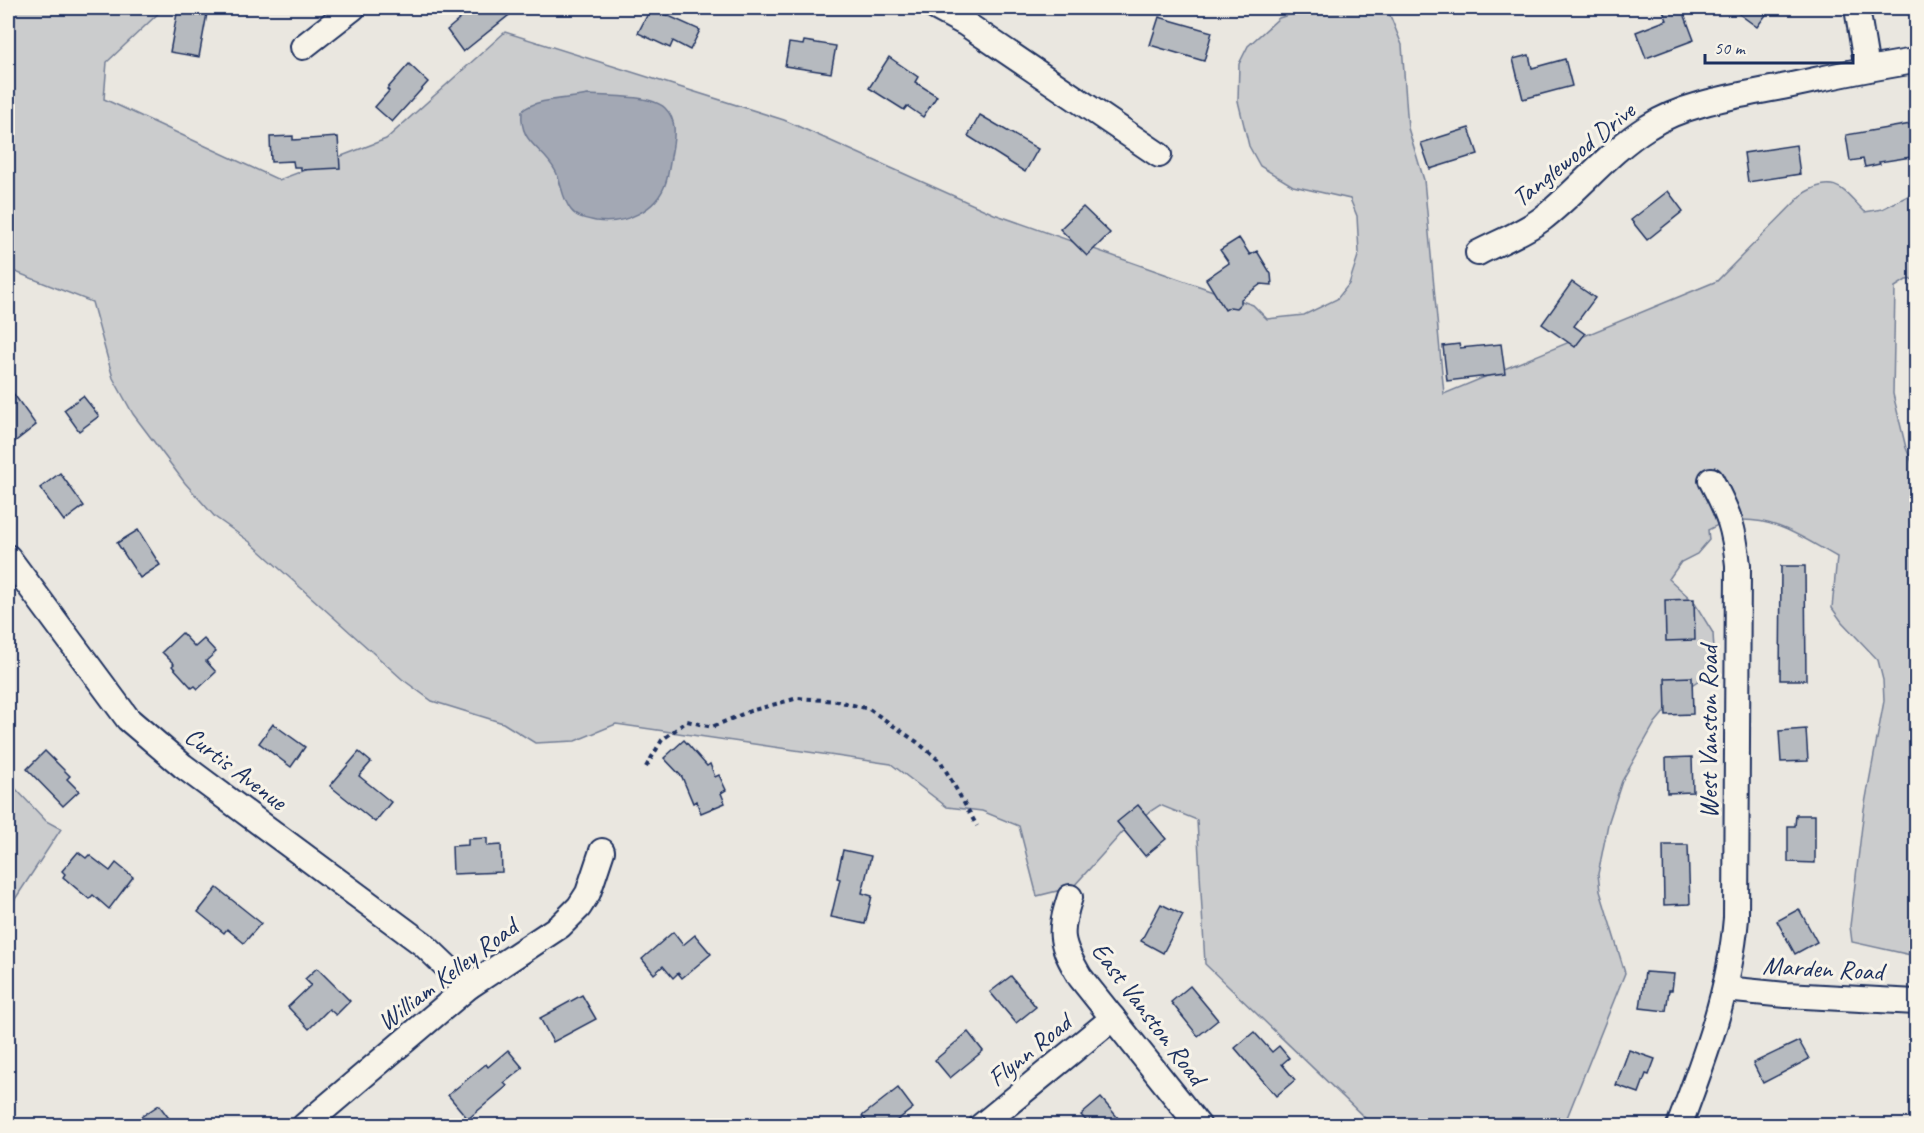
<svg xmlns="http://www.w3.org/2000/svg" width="1924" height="1133" font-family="Caveat,sans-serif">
  <rect width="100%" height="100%" fill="#eae7e0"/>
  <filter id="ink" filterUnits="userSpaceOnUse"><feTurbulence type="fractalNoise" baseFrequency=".0167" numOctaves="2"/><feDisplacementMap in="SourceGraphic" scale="12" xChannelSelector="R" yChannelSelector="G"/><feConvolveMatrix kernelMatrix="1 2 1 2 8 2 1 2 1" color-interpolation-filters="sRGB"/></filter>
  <g filter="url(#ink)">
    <g fill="#cbcccd" stroke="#737e96" stroke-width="1.5">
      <path d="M8,8H164L107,62L104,99L279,180L386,139L505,32L784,120L994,214L1253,305L1267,319L1304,315L1337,299L1349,284L1359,253L1357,216L1350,199L1293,186L1260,166L1249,146L1238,101L1239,64L1248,46L1279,18L1310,8H1387L1402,45L1408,128L1424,180L1444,394L1717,281L1804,193C1836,174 1843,190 1865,212L1882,209L1916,192V279L1906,280L1895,287L1893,394L1906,448L1916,471V913L1911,955L1852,942L1850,926L1864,809L1884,701L1883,680L1878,660L1842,622L1832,608L1837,557C1801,537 1773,515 1729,521C1722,522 1714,527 1708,530L1709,540L1697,554L1681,562L1669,579L1694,602L1713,633L1715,669L1680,693L1655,723L1622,781L1608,824L1598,874L1600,891L1625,973L1564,1125H1364L1367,1120L1205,964L1197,820L1160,805L1129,825L1073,887L1037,896L1019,826L982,811L947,807L891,764L616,724L575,741L535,743L503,723L432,701L402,679L250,542L215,517L185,483L133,414L113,378L92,302L8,269Z"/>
      <path d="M8,737L13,742L15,788L46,821L61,829L8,910Z"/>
    </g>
    <path fill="#a3a8b4" stroke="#6d7892" stroke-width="1.5" d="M588,95C607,96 651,95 665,108C677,120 675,135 672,151C670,161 669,172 666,182C657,211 624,225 596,221C587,219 577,218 571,210C562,199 562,185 556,172C543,146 519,145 522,111C537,98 569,99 588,95Z"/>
    <g fill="#b6babf" stroke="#1b2f5e" stroke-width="1.5">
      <path d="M178,8H208L199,57L170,52Z"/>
      <path d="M473,8H518L463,52L447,30Z"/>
      <path d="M651,8L700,30L690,50L673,41L670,48L638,33Z"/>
      <path d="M1662,8H1682L1694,40L1646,58L1636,32L1667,20Z"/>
      <path d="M1731,8H1771L1757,27Z"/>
      <path d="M1159,17L1212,32L1204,61L1150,45Z"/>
      <path d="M804,41L836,46L831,73L785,66L789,43L803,45Z"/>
      <path d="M1529,55L1532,68L1565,59L1572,86L1523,99L1513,59Z"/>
      <path d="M889,57L918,77L915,82L937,96L923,117L907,106L904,110L869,88Z"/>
      <path d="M409,64L428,82L392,122L375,107L389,91L387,89Z"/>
      <path d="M980,115L1038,149L1025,172L968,136Z"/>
      <path d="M1917,123V156L1879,162L1880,164L1865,167L1863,159L1850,161L1846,135Z"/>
      <path d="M1469,128L1478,154L1430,169L1421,143Z"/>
      <path d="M293,136V140L338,137L340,168L301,170V167H294L293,161L271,162L270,137Z"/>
      <path d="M1796,145L1800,174L1748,182L1744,153Z"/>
      <path d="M1668,191L1683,211L1647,240L1631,220Z"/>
      <path d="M1083,207L1110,233L1087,256L1060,229Z"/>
      <path d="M1239,238L1250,255L1257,251L1271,274L1272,285L1261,284L1241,299V303L1236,308L1230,307L1225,310L1206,279L1229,263L1220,250Z"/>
      <path d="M1572,282L1595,298L1574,326L1585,334L1575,347L1542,324Z"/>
      <path d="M1459,344L1460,348L1501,344L1505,374L1447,381L1443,346Z"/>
      <path d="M8,386L36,425L8,447Z"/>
      <path d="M83,396L99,416L79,431L64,410Z"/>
      <path d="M60,473L84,506L64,521L40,488Z"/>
      <path d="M138,530L160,565L140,578L117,543Z"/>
      <path d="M1781,566H1805L1806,680H1780Z"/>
      <path d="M1694,599L1695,640L1666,641L1665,600Z"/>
      <path d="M182,633L195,647L204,639L216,652L206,661L216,672L198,689L195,686L192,688L172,666L174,664L162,652Z"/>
      <path d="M1692,677L1693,714L1666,715L1665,678Z"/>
      <path d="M273,724L305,747L291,767L259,743Z"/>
      <path d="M1806,729L1808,761L1781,762L1779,731Z"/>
      <path d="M684,740L707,766L710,764L715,777L719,775L726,790L721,793L725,803L701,813L696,801L693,803L682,777L664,758Z"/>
      <path d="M45,751L70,776L67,779L79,791L63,806L27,769Z"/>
      <path d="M359,752L371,762L359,776L391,802L375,822L330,786Z"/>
      <path d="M1692,757L1693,792L1667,793L1666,758Z"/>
      <path d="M1138,805L1166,839L1145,856L1117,822Z"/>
      <path d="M1796,815H1815V863L1788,862V826H1795Z"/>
      <path d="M487,838V846L501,845L502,872L453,874L452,846L468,845V839Z"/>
      <path d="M1663,845H1688L1690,904L1664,905Z"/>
      <path d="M843,850L871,856L862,893L872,896L865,924L831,917L840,879L837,878Z"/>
      <path d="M78,852L86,858L89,855L110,871L116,863L133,877L109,909L93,895L89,899L63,877L65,874L62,871Z"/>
      <path d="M217,888L261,923L244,943L227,929L224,933L198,912Z"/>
      <path d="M1161,904L1183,915L1163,953L1141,941Z"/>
      <path d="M1799,909L1817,942L1795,954L1777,921Z"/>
      <path d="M673,932L683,945L695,935L711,954L682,978L678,973L673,978L663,966L654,974L642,959Z"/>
      <path d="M317,968L350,1001L336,1015L329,1009L309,1029L288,1007L311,985L305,979Z"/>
      <path d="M1645,972L1674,974L1672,990H1669L1666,1011L1640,1008Z"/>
      <path d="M1011,976L1036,1007L1016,1023L990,992Z"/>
      <path d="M1190,986L1218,1020L1198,1036L1171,1002Z"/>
      <path d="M582,995L596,1019L553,1042L540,1018Z"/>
      <path d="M968,1032L983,1051L950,1078L935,1060Z"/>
      <path d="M1254,1032L1272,1052L1279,1046L1289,1058L1282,1064L1295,1080L1276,1096L1235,1048Z"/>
      <path d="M1799,1041L1809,1059L1763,1083L1753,1063Z"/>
      <path d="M508,1050L523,1068L504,1083L507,1086L468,1119L448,1095L486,1064L488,1067Z"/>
      <path d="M1629,1050L1655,1059L1649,1075L1646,1074L1639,1093L1616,1085Z"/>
      <path d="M898,1088L913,1108L891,1125H870L862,1116Z"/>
      <path d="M1101,1098L1124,1125H1090L1081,1115Z"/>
      <path d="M159,1105L174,1125H129Z"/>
    </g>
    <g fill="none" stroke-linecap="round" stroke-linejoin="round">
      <defs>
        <g id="minor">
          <path d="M936,8L966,24L1159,155"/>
          <path d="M1857,8L1867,69"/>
          <path d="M303,47L353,8"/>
          <path d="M1478,253C1499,242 1523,233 1542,219C1579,190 1608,152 1648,127C1686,102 1743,95 1787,86C1830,77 1873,67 1916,61"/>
          <path d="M8,557L128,719L183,766L423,944L468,987"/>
          <path d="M1070,897C1058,934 1060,943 1080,977L1199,1126"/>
          <path d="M1725,989L1786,995L1916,1002"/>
          <path d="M304,1126L468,987L560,926L579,907L588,893L602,851"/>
          <path d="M981,1126L1113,1018"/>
          <path d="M1679,1126C1705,1057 1730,991 1736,918L1738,565C1734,527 1729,514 1711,480"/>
        </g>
      </defs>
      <use href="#minor" stroke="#1b2f5e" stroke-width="28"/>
      <path stroke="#1b2f5e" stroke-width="4" stroke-dasharray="4.5 4.5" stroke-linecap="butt" d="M646,767L662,740L687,721L712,727L750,711L798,698L837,701L869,709L917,742L941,762L977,826"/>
      <use href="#minor" stroke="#f7f3e8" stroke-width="24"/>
    </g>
  </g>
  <g text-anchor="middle" stroke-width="6" stroke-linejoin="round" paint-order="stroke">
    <g font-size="26" fill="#1b2f5e" stroke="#f7f3e8">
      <text transform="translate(1573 154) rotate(-39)" y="9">Tanglewood Drive</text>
      <text transform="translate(1708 732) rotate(-90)" y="9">West Vanston Road</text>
      <text transform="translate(236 768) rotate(37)" y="9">Curtis Avenue</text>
      <text transform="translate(1823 968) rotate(3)" y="9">Marden Road</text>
      <text transform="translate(447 974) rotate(-37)" y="9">William Kelley Road</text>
      <text transform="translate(1149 1013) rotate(53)" y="9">East Vanston Road</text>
      <text transform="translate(1029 1050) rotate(-39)" y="9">Flynn Road</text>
    </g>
  </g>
  <rect width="1924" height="1133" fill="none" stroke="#f7f3e8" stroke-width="30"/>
  <rect x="15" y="15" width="1894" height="1103" fill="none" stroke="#1b2f5e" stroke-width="2" filter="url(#ink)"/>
  <path d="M1705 54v9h148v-9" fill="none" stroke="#1b2f5e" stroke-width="3"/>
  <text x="1714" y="54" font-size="18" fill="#1b2f5e" stroke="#f7f3e8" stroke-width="4.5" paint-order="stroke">50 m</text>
</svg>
